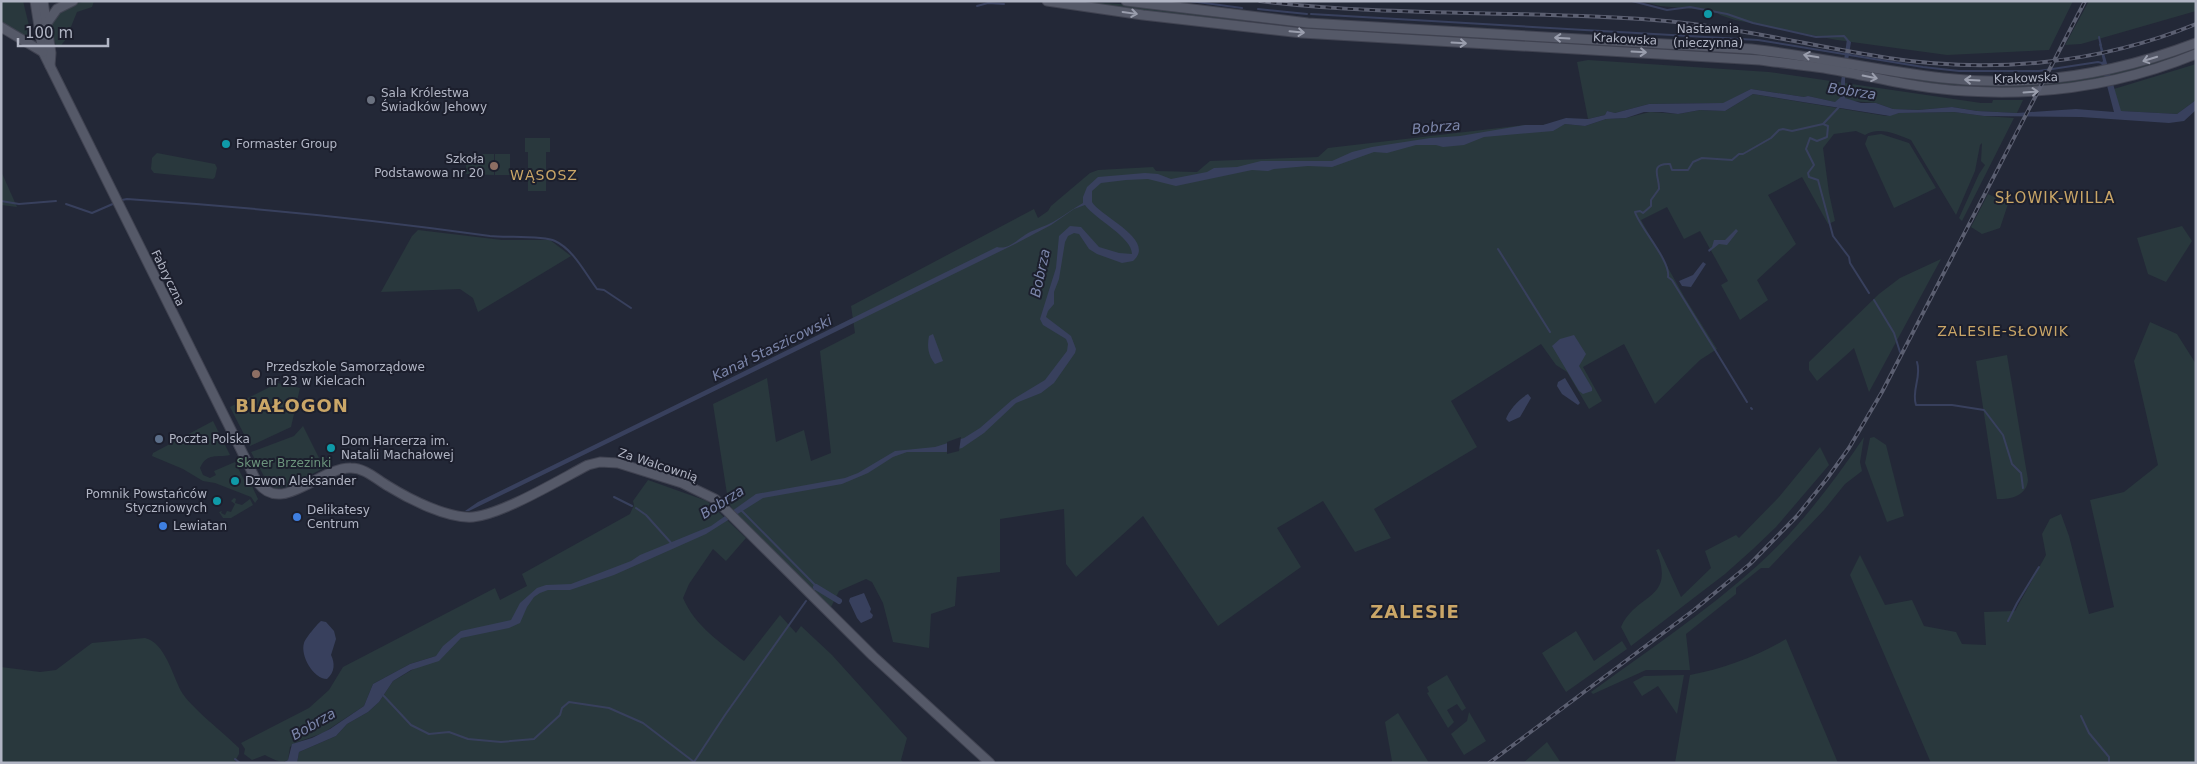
<svg xmlns="http://www.w3.org/2000/svg" width="2197" height="764" font-family="'DejaVu Sans',sans-serif">
  <rect width="100%" height="100%" fill="#232837"/>
  <g fill="#29383d">
    <path d="M1,1H23L33,42L1,23Z"/>
    <path d="M86,1H94L92,7L77,12L66,39L59,48C51,41 50,28 52,17L71,5Z"/>
    <path d="M1070,1L1119,4L1246,20L1243,22L1199,19Z"/>
    <path d="M1641,1H2073L2049,50L1947,55L1837,40L1735,20L1720,15L1715,11L1660,6Z"/>
    <path d="M2089,1H2196V11L2081,44L2065,45Z"/>
    <path d="M1310,26L1755,52L2022,84L2196,47V51L2150,67L2077,84L1996,90L1934,85L1830,66L1306,29H1310Z"/>
    <path d="M1588,60L1769,72L1981,103H1992L1993,100H2023L2017,113L1977,111L1952,107L1918,110L1893,109L1876,103L1853,101L1847,105L1808,96L1804,97L1751,89L1724,103L1649,104L1615,113L1607,111L1605,115L1588,119L1577,62Z"/>
    <path d="M2196,64V100L2177,114L2120,111L2114,89Z"/>
    <path d="M1753,94L1886,116L1899,113L1954,112L1984,116L2014,118L1962,221L1959,218L1979,174L1985,165L1981,161L1982,143L1980,145L1975,171L1956,215L1911,140C1897,134 1878,126 1865,135L1856,131L1834,134L1823,148L1829,193L1835,221L1828,224L1802,177L1768,195L1796,244L1757,280L1768,300L1740,320L1721,285L1728,281L1700,231L1684,239L1667,207L1641,220L1685,298L1717,349L1700,360L1655,404L1624,344L1583,367L1602,401L1589,409L1567,372L1556,365L1541,344L1451,401L1477,447L1374,509L1391,538L1355,552L1323,501L1277,528L1301,567L1218,626L1143,516L1076,577L1066,564L1064,509L1000,519V572L957,577L955,606L931,614L929,648L893,642L883,603L872,582L866,579L839,591L831,607L738,516L725,498L727,494L713,404L767,378L776,442L804,430L811,461L831,453L820,351L855,333L851,306L1034,209L1038,218L1048,211L1051,206L1090,173L1098,170L1153,167L1156,171L1197,172L1210,161L1318,157L1328,148L1525,125H1543L1557,122L1559,127L1565,124L1585,126L1606,119L1626,118L1650,112L1678,114L1700,110L1725,111Z"/>
    <path d="M1881,134L1909,143L1936,188L1894,208L1865,144L1868,136Z"/>
    <path d="M525,138H550V152H546V191H528V152H525Z"/>
    <path d="M157,153L215,164L217,168L215,177L213,179L154,173L151,169L152,158Z"/>
    <path d="M466,154H494V175L466,174Z"/>
    <rect x="495" y="154" width="15" height="21"/>
    <path d="M1,171L17,207L1,205Z"/>
    <path d="M1988,194L2008,204L2000,228L1982,234L1971,227Z"/>
    <path d="M2182,226L2192,241L2166,282L2148,274L2137,238Z"/>
    <path d="M418,230L502,240H550L571,256L478,312L473,298L460,289L381,292L412,236Z"/>
    <path d="M1941,259L1869,392L1854,348L1817,381L1809,370V362L1879,294L1900,278Z"/>
    <path d="M2150,322L2177,334L2196,364V763H1931L1850,575L1860,555L1885,605L1912,600L1924,626L1956,632L1962,644L1986,645L1984,612L2015,611L2046,555L2042,534L2050,519L2061,514L2069,536L2089,614L2114,607L2090,500L2124,492L2158,465L2134,361Z"/>
    <path d="M2007,355L2028,480C2027,495 2011,500 1997,499L1976,361Z"/>
    <path d="M278,383L300,388L291,427L250,446L230,407Z"/>
    <path d="M213,421L230,455C217,458 207,452 200,468L203,475L210,478L216,475L214,471L235,462L247,486H252L258,499L255,503L251,497L215,483L203,481L183,469L152,456L153,453Z"/>
    <path d="M303,426L324,468L286,487L274,488L267,482L251,452L294,436Z"/>
    <path d="M1864,437L1860,462L1862,471L1845,484L1824,510L1769,568H1761L1736,588V594L1686,634L1690,670H1646L1593,694L1591,692C1647,651 1706,612 1758,565C1799,528 1833,483 1864,437Z"/>
    <path d="M1874,437L1886,445L1904,516L1887,522L1865,463L1870,438Z"/>
    <path d="M1820,447L1829,465L1776,527L1753,549L1725,574L1631,646L1621,627C1636,592 1677,601 1656,550L1659,549L1681,597L1711,568L1705,551L1736,535L1739,538L1779,497Z"/>
    <path d="M648,480L707,501L746,538L726,561L713,549L689,584L683,598C695,626 721,643 744,661L780,615L796,633L801,626L832,655L907,738L901,760L904,763H297L299,752L336,736L347,724L368,712L379,702L393,681L436,656L410,664L373,684L364,706L323,733L295,743L290,747L288,760C280,764 273,759 265,755L252,760L244,754L245,749L241,743L309,708L329,690L343,667L495,588L500,600L527,586L522,574L630,514L634,505L633,501Z"/>
    <path d="M234,498L236,499L235,503L242,505L250,499L253,505L231,518H223L219,512L222,511L221,513L225,515L227,511L231,512L235,504L231,501Z"/>
    <path d="M1576,631L1594,661L1622,641L1627,649L1566,692L1542,653Z"/>
    <path d="M145,638C165,643 172,674 181,691C189,706 225,734 239,748V754L234,763H1V667L40,672L56,670L92,643Z"/>
    <path d="M1786,639L1838,763H1675L1690,675C1723,669 1758,656 1786,639Z"/>
    <path d="M1447,675L1466,708L1462,711L1457,704L1447,710L1454,722L1448,728L1427,693L1429,692L1427,687Z"/>
    <path d="M1684,675L1677,714L1658,686L1642,696L1633,682L1644,676Z"/>
    <path d="M1469,712L1486,741L1464,755L1451,734L1467,721Z"/>
    <path d="M1398,713L1429,763H1390L1392,761L1385,722Z"/>
    <path d="M1547,742L1561,763H1523Z"/>
  </g>
  <g fill="#38405d">
    <path d="M1847,39L1851,42L1845,79V98L1861,103H1876L1893,109L1918,110L1952,107L1977,111L2017,113L2076,109L2114,112L2101,63L2103,61L2099,44L2101,43L2121,111L2177,114L2196,100V110L2184,121L2169,123L2081,117L1984,116L1954,112L1899,113L1890,116L1753,94L1725,111L1700,110L1678,114L1662,112H1644L1626,118L1606,119L1585,126L1565,124L1553,131L1484,137L1464,145L1443,147L1436,145H1416L1387,153L1374,152L1332,167L1308,166L1274,169L1268,171L1252,170L1176,186L1148,179L1126,180L1101,183L1092,191V202C1101,217 1157,240 1133,261L1122,263L1097,254L1089,249L1079,234L1074,233L1068,236L1065,242L1059,279L1054,292V304L1048,311L1046,317L1071,336L1076,349L1075,353L1054,383L1041,393L1016,403L984,433L962,448L946,452H907L893,457L868,473L842,484L763,498L706,534L614,575L570,590H548L540,593L534,597L527,607L520,623L509,628L461,638L439,661L411,670L393,681L379,702L368,712L347,724L336,736L299,752L297,763H283L288,760L292,744L312,738L330,729L364,706L373,684L410,664L436,656L443,646L461,631L511,620L520,603L537,588L546,585L571,584L631,561L640,555L711,526L756,494L845,478L858,473L895,451L935,447L964,438L980,428L1012,400L1045,380L1067,351L1068,344L1066,339L1043,325L1040,319L1056,268L1059,236L1070,226L1081,227L1099,247L1119,253L1132,254C1132,237 1095,219 1085,205L1074,209L1051,225L1015,244L469,511H465L478,502L997,247C1008,250 1017,240 1025,235C1030,231 1046,226 1053,222C1064,216 1072,209 1083,203V197L1087,187L1098,177L1145,173L1158,174L1171,179L1207,172L1214,168L1237,167L1261,161H1332L1352,152L1372,147L1430,138L1460,136L1525,125H1543L1566,118L1588,119L1605,115L1607,111L1615,113L1649,104L1723,103L1751,89L1804,97L1808,96L1835,102L1842,96L1841,82Z"/>
    <path d="M1736,229L1738,231L1727,245L1719,244L1709,252L1708,250L1712,247L1714,240H1725Z"/>
    <path d="M1703,262L1706,264L1691,287L1682,286L1679,281L1693,275Z"/>
    <path d="M933,334L943,361L935,364C928,355 927,347 929,336Z"/>
    <path d="M1574,335L1586,354L1579,366L1592,388V391L1583,394L1579,391L1552,346L1560,339Z"/>
    <path d="M1565,378L1580,403L1578,405L1562,394L1557,386L1558,382Z"/>
    <path d="M1528,394L1531,398L1520,417L1509,422L1506,419C1508,411 1520,398 1528,394Z"/>
    <path d="M864,593L871,609L870,612L873,615L872,618L861,623L857,618L849,601L850,598Z"/>
    <path d="M321,621L326,622L334,631L336,639L331,655C335,663 335,672 327,679C313,679 300,655 304,643C305,639 317,624 321,621Z"/>
  </g>
  <path fill="#232837" d="M961,437L959,451L947,454V442Z"/>
  <g fill="none" stroke-linecap="round" stroke-linejoin="round">
    <g stroke="#38405d" stroke-width="2">
      <path d="M1190,1L1242,8"/>
      <path d="M1632,1L1667,10L1690,7L1727,14L1753,23L1816,37L1844,36L1849,42"/>
      <path d="M977,6L988,3L1004,4"/>
      <path d="M1258,9L1307,14"/>
      <path d="M1311,14L1758,40L1923,67L1959,71H2039L2098,62L2102,63"/>
      <path d="M2099,37L2101,46"/>
      <path d="M1840,106L1823,124L1828,126L1827,137L1817,141L1810,138L1806,149L1814,165L1808,173L1809,177L1818,180L1833,236L1849,257L1850,263L1869,293"/>
      <path d="M122,200L127,199C247,207 371,219 490,236C507,238 542,235 555,241C573,249 585,273 597,289L604,290L631,308"/>
      <path d="M1,201L19,204L56,201"/>
      <path d="M66,204L92,213L115,203"/>
      <path d="M1498,249L1550,332"/>
      <path d="M1874,300L1894,333L1900,352"/>
      <path d="M1917,362C1922,377 1911,390 1916,405H1952L1984,410L2003,435L2012,464L2021,473L2023,488"/>
      <path d="M1747,402L1672,280L1668,277C1671,261 1640,228 1635,212L1640,211L1643,213L1651,206V200L1659,189C1660,178 1648,163 1670,164L1672,170H1688L1693,162L1702,158L1732,160L1739,154H1743L1771,138L1779,130L1783,129L1792,131L1823,124"/>
      <path d="M1751,408L1752,409"/>
      <path d="M614,497L632,506"/>
      <path d="M636,508L646,515L673,545"/>
      <path d="M741,510L817,587L814,590"/>
      <path d="M2008,621L2017,603L2039,567"/>
      <path d="M382,694L411,725L429,734L449,732L468,739L501,742L534,739L560,715L562,708L569,702L609,708L643,723L694,762L725,715L806,601"/>
      <path d="M2081,716L2089,733L2109,757V763"/>
      <path d="M235,759L240,763"/>
    </g>
    <path stroke="#38405d" stroke-width="6" d="M816,587L839,601"/>
    <defs>
      <g id="major">
        <path d="M35,1L43,52L256,480C280,518 319,467 351,468C365,468 376,479 388,486C409,499 448,519 473,517C503,514 559,480 588,465L600,462L618,463L682,483L715,499L873,656L990,763"/>
        <path d="M43,1L51,53L50,66"/>
        <path d="M1047,1L1143,15L1302,33L1760,60C1781,63 1803,65 1824,68C1871,76 1918,89 1966,91C2044,96 2123,84 2196,54"/>
        <path d="M1126,1L1308,23L1751,49C1815,56 1879,71 1943,78C2029,88 2115,74 2196,43"/>
        <path d="M47,23L57,9L73,1"/>
        <path d="M1,27L43,52"/>
      </g>
    </defs>
    <use href="#major" stroke="#404351" stroke-width="11"/>
    <use href="#major" stroke="#555968" stroke-width="9"/>
    <defs>
      <g id="rail">
        <path d="M1260,1C1390,17 1523,10 1654,20C1733,26 1810,46 1888,58C1992,74 2099,64 2196,24"/>
        <path d="M1489,763L1694,610L1750,564L1797,516L1826,480L1849,448L1882,392L2085,1"/>
      </g>
    </defs>
    <use href="#rail" stroke="#5b5f71" stroke-width="4"/>
    <use href="#rail" stroke="#1c1f2d" stroke-width="2" stroke-dasharray="5.5" stroke-linecap="butt"/>
  </g>
  <defs><path id="oneway-shaft" d="M-6 0H5M1.5-3L5.5 0L1.5 3" fill="none" stroke-width="1.6" stroke-linecap="round" stroke-linejoin="round" transform="scale(1.25)"/></defs>
  <g stroke="#9a9ead">
    <use href="#oneway-shaft" transform="translate(1130 13) rotate(8)"/>
    <use href="#oneway-shaft" transform="translate(1297 32) rotate(5)"/>
    <use href="#oneway-shaft" transform="translate(1562 38) rotate(-177)"/>
    <use href="#oneway-shaft" transform="translate(1459 43) rotate(3)"/>
    <use href="#oneway-shaft" transform="translate(1639 52) rotate(3)"/>
    <use href="#oneway-shaft" transform="translate(1811 56) rotate(-170)"/>
    <use href="#oneway-shaft" transform="translate(2150 59) rotate(163)"/>
    <use href="#oneway-shaft" transform="translate(1870 77) rotate(11)"/>
    <use href="#oneway-shaft" transform="translate(1972 80) rotate(-177)"/>
    <use href="#oneway-shaft" transform="translate(2031 92) rotate(-4)"/>
  </g>
  <g fill="#0f9aa8" stroke="#1c1f2d" stroke-width="2">
    <circle cx="1708" cy="14" r="5"/>
    <circle cx="226" cy="144" r="5"/>
    <circle cx="331" cy="448" r="5"/>
    <circle cx="235" cy="481" r="5"/>
    <circle cx="217" cy="501" r="5"/>
  </g>
  <circle fill="#6b7280" stroke="#1c1f2d" stroke-width="2" cx="371" cy="100" r="5"/>
  <g fill="#8d6e63" stroke="#1c1f2d" stroke-width="2">
    <circle cx="494" cy="166" r="5"/>
    <circle cx="256" cy="374" r="5"/>
  </g>
  <circle fill="#5c6f8a" stroke="#1c1f2d" stroke-width="2" cx="159" cy="439" r="5"/>
  <g fill="#3f7fe0" stroke="#1c1f2d" stroke-width="2">
    <circle cx="297" cy="517" r="5"/>
    <circle cx="163" cy="526" r="5"/>
  </g>
  <g text-anchor="middle" stroke-width="4" stroke-linejoin="round" paint-order="stroke">
    <g font-size="12" fill="#b1b5c4" stroke="#1c1f2d" text-anchor="start">
      <text x="1708" y="33" text-anchor="middle">Nastawnia<tspan x="1708" dy="14">(nieczynna)</tspan></text>
      <text x="381" y="97">Sala Królestwa<tspan x="381" dy="14">Świadków Jehowy</tspan></text>
      <text x="236" y="148">Formaster Group</text>
      <text x="484" y="163" text-anchor="end">Szkoła<tspan x="484" dy="14">Podstawowa nr 20</tspan></text>
      <text x="266" y="371">Przedszkole Samorządowe<tspan x="266" dy="14">nr 23 w Kielcach</tspan></text>
      <text x="169" y="443">Poczta Polska</text>
      <text x="341" y="445">Dom Harcerza im.<tspan x="341" dy="14">Natalii Machałowej</tspan></text>
      <text x="245" y="485">Dzwon Aleksander</text>
      <text x="207" y="498" text-anchor="end">Pomnik Powstańców<tspan x="207" dy="14">Styczniowych</tspan></text>
      <text x="307" y="514">Delikatesy<tspan x="307" dy="14">Centrum</tspan></text>
      <text x="173" y="530">Lewiatan</text>
    </g>
    <g font-size="12" fill="#b1b5c4" stroke="#1c1f2d">
      <text transform="translate(1625 39) rotate(3)" y="4">Krakowska</text>
      <text transform="translate(2026 78) rotate(-2)" y="4">Krakowska</text>
      <text transform="translate(168 278) rotate(64)" y="4">Fabryczna</text>
      <text transform="translate(658 465) rotate(18)" y="4">Za Walcownią</text>
    </g>
    <g font-size="12" fill="#6b937c" stroke="#1c1f2d">
      <text x="284" y="467">Skwer Brzezinki</text>
    </g>
    <g font-size="14" font-style="italic" fill="#7c86aa" stroke="#1c1f2d">
      <text transform="translate(1852 91) rotate(8)" y="5">Bobrza</text>
      <text transform="translate(1436 127) rotate(-5)" y="5">Bobrza</text>
      <text transform="translate(1040 273) rotate(-78)" y="5">Bobrza</text>
      <text transform="translate(772 348) rotate(-26)" y="5">Kanał Staszicowski</text>
      <text transform="translate(722 502) rotate(-32)" y="5">Bobrza</text>
      <text transform="translate(313 724) rotate(-30)" y="5">Bobrza</text>
    </g>
    <g font-size="14" letter-spacing="1" fill="#caa667" stroke="#1c1f2d">
      <text x="544" y="180">WĄSOSZ</text>
      <text x="2003" y="336">ZALESIE-SŁOWIK</text>
    </g>
    <g font-size="15" letter-spacing="1" fill="#caa667" stroke="#1c1f2d">
      <text x="2055" y="203">SŁOWIK-WILLA</text>
    </g>
    <g font-size="18" font-weight="bold" letter-spacing="1" fill="#caa667" stroke="#1c1f2d">
      <text x="292" y="412">BIAŁOGON</text>
      <text x="1415" y="618">ZALESIE</text>
    </g>
  </g>
  <rect width="2197" height="764" fill="none" stroke="#b1b5c4" stroke-width="5"/>
  <path d="M18 38v8h90v-8" fill="none" stroke="#b1b5c4" stroke-width="2.5"/>
  <text x="25" y="38" font-size="15" fill="#b1b5c4" stroke="#1c1f2d" stroke-width="4" paint-order="stroke">100 m</text>
</svg>
